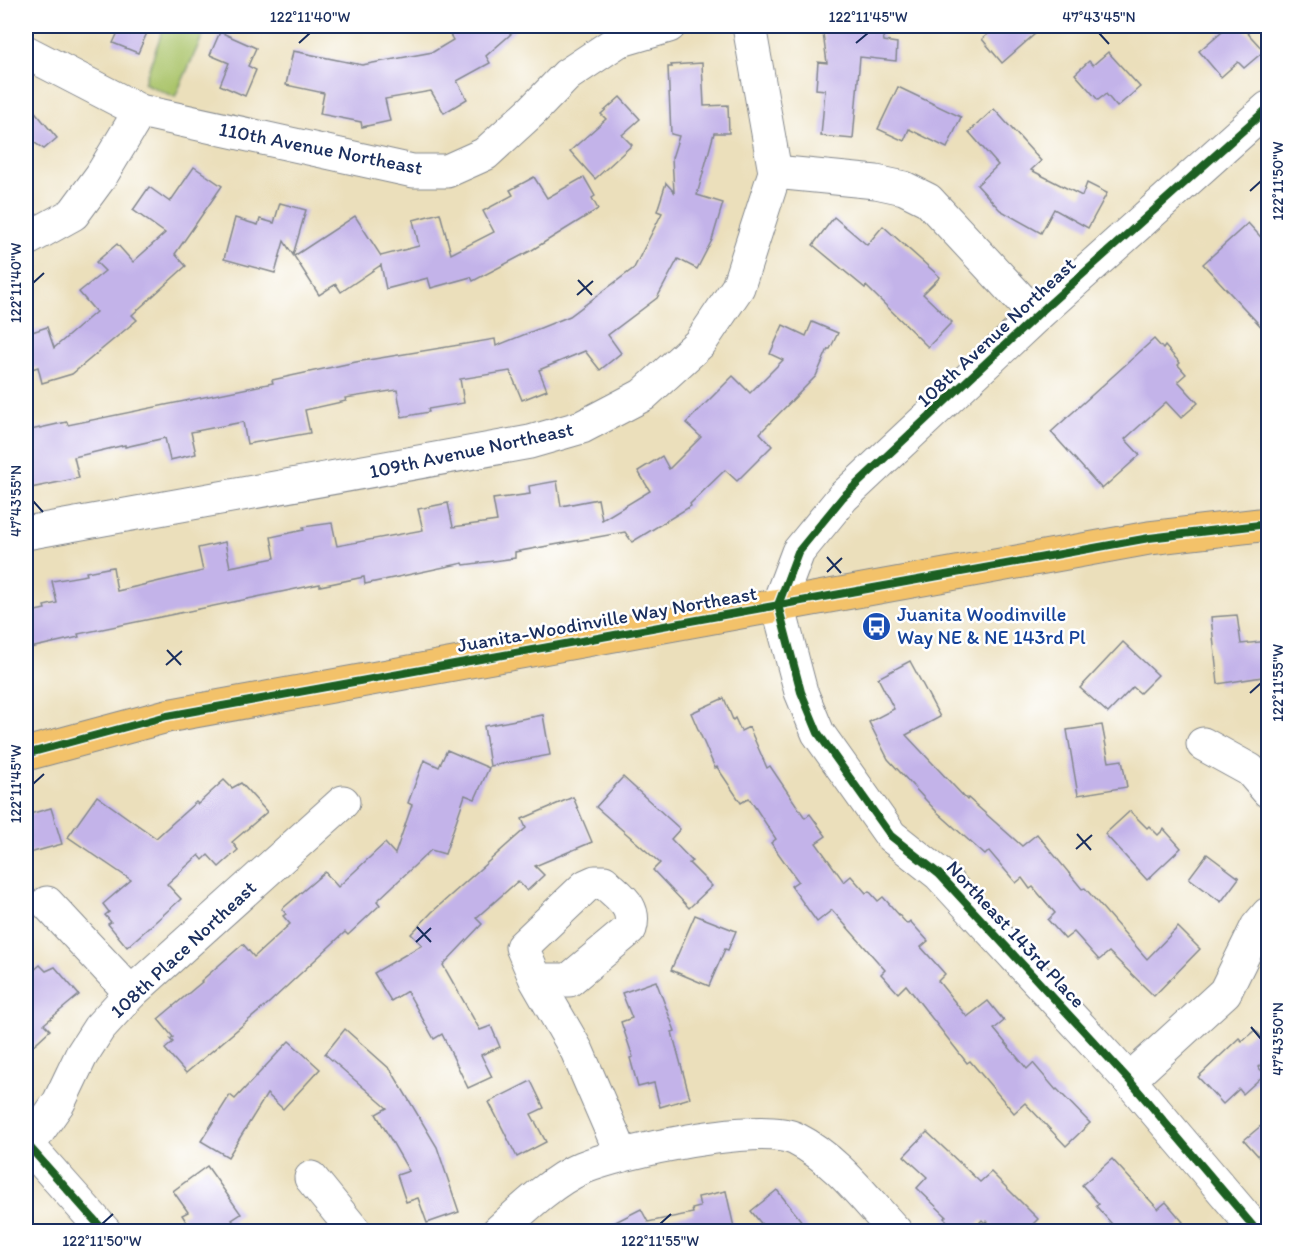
<svg xmlns="http://www.w3.org/2000/svg" width="1294" height="1257" font-family="Itim,sans-serif">
  <rect width="100%" height="100%" fill="#fff"/>
  <filter id="ink" filterUnits="userSpaceOnUse"><feTurbulence type="fractalNoise" baseFrequency=".0167" numOctaves="2"/><feDisplacementMap in="SourceGraphic" scale="12" xChannelSelector="R" yChannelSelector="G"/><feConvolveMatrix kernelMatrix="1 2 1 2 8 2 1 2 1" color-interpolation-filters="sRGB"/></filter>
  <filter id="wash" filterUnits="userSpaceOnUse"><feTurbulence type="fractalNoise" baseFrequency=".008" numOctaves="4" result="noise"/><feDisplacementMap in="SourceGraphic" scale="24" xChannelSelector="R" yChannelSelector="G"/><feGaussianBlur stdDeviation="1.35" result="paint"/><feColorMatrix in="noise" values="0 0 0 0 0 0 0 0 0 0 0 0 0 0 0 0 0 1.4 0 .05"/><feComposite in="paint" operator="in"/></filter>
  <g filter="url(#wash)">
    <rect width="100%" height="100%" fill="#ebdfbb"/>
    <path fill="#aac46a" stroke="#627a64" stroke-width="1.5" d="M164,26H207L175,97L144,83Z"/>
    <g id="blocks">
      <g fill="#c3b3e9">
        <path d="M121,26H150L138,53L113,43Z"/>
        <path d="M445,26H520L486,56L490,63L457,81L467,99L444,113L431,91L385,99L390,121L362,127L361,122L320,114L324,93L286,85L293,51L362,65L433,52L453,40Z"/>
        <path d="M822,26H881L884,41L897,43L896,61L860,57L853,139L821,136L825,90L816,89L818,62L827,63Z"/>
        <path d="M998,26H1044L1002,63L982,39Z"/>
        <path d="M1228,26H1241L1264,51L1244,68L1238,62L1221,77L1199,51Z"/>
        <path d="M220,32L256,48L248,66L256,70L245,96L220,85L229,63L210,55Z"/>
        <path d="M1108,52L1140,87L1117,107L1106,94L1098,100L1075,74L1089,61L1093,65Z"/>
        <path d="M702,63L704,106L728,105L729,133H714L697,195L723,203L712,240L697,269L678,259L657,298L608,335L621,353L600,370L585,351L539,370L547,390L522,400L510,371L460,379L464,403L428,409L429,412L402,417L397,390L345,398L346,401L305,410L310,433L247,444L243,422L191,432L196,454L170,460L165,438L125,447V445L74,457L79,478L26,489V431L67,422L68,425L273,383L272,380L356,362L495,339L496,346L570,316L634,268L662,213L657,211L666,183L674,192L672,158L679,136L671,134L668,67H672L671,65Z"/>
        <path d="M898,87L961,117L947,148L909,129L904,141L878,129Z"/>
        <path d="M620,97L640,119L622,135L632,145L595,179L570,151L606,119L601,114Z"/>
        <path d="M26,101L57,138L44,149L26,137Z"/>
        <path d="M994,109L1041,161L1031,170L1082,196L1087,183L1107,193L1088,228L1054,209L1041,233L1000,210L977,185L998,165L969,132Z"/>
        <path d="M194,167L222,186L175,254L186,266L132,315L137,320L72,374L42,383L38,367L26,371V334L47,327L54,348L96,312L79,292L105,271L96,262L117,244L133,262L165,233L133,210L149,187L170,202Z"/>
        <path d="M534,177L547,198L584,177L595,196L592,198L598,209L532,250L473,281L471,277L431,288L428,278L386,289L381,265L341,292L336,284L319,295L294,256L355,216L381,256L419,246L413,220L440,213L451,254L494,232L483,211L513,195L510,190Z"/>
        <path d="M280,203L306,210L293,255L284,241L275,273L224,259L235,218L258,225L260,219L274,223Z"/>
        <path d="M834,217L867,245L883,226L940,277L923,294L952,322L928,347L866,286L865,288L813,245Z"/>
        <path d="M1248,223L1269,246V335L1203,264Z"/>
        <path d="M812,322L838,333L830,349H828L816,376L760,433L772,446L737,481L725,470L690,504L691,506L632,542L625,532L515,552V558L464,565L463,563L365,584L364,577L320,586V584L78,634L79,637L30,648L26,630V613L45,609L44,606L57,603L52,581L87,575L86,572L113,567L117,591L203,571L198,548L225,542L230,567L275,558L271,537L304,530L303,527L332,523L337,546L423,530L418,509L448,503L453,527L497,521L493,499L530,494L529,486L557,481L561,506L598,499L602,520L650,491L638,471L662,456L669,469L701,437L686,423L733,376L750,393L783,360L770,354L783,325L806,336Z"/>
        <path d="M1154,339L1163,349L1165,346L1180,363L1178,365L1186,374L1178,381L1198,403L1181,418L1166,402L1125,439L1140,455L1102,489L1051,432Z"/>
        <path d="M1237,615L1241,644L1269,641V672L1262,673V677L1218,684L1211,617Z"/>
        <path d="M1123,642L1158,675L1140,693L1133,687L1108,713L1080,688Z"/>
        <path d="M910,661L940,717L906,735L967,800L968,798L1022,846L1037,834L1082,889L1085,888L1147,959L1178,927L1200,949L1154,996L1109,952L1099,960L1074,932L1065,939L1048,920L1055,913L1033,887L1030,889L1022,878L1016,883L989,851L985,855L936,811L888,759L869,722L894,709L878,678Z"/>
        <path d="M724,698L733,720L735,718L741,731L749,727L767,768L770,766L805,818L810,814L826,836L816,843L844,882L851,876L866,893L869,891L878,901L883,897L907,924L910,921L928,941L921,947L945,974L938,981L967,1017L988,1001L1004,1021L994,1029L1027,1069L1033,1063L1056,1090L1057,1089L1090,1123L1066,1146L1025,1103L1014,1113L970,1061L967,1063L906,985L898,993L881,974L885,970L832,910L817,922L791,886L798,881L771,843L776,839L749,798L741,803L717,767L715,768L691,713Z"/>
        <path d="M543,715L550,755L490,766L484,726Z"/>
        <path d="M1102,725L1109,762L1122,760L1127,787L1078,795L1067,730Z"/>
        <path d="M447,750L489,768L475,799L465,795L445,854L431,850L377,901L380,905L348,935L345,932L270,1002L186,1073L165,1049L173,1042L170,1039L173,1037L158,1019L202,982L201,981L243,944L254,957L290,924L283,916L286,914L282,909L325,872L338,887L385,843L395,854L412,805L408,803L424,760L439,767Z"/>
        <path d="M623,777L680,829L671,839L692,861L689,863L712,886L689,908L653,870L660,863L596,807Z"/>
        <path d="M224,780L232,788L241,783L267,812L232,842L238,850L219,867L208,855L203,860L199,855L167,884L181,899L127,947L108,924L111,922L105,915L109,912L103,904L131,880L68,837L97,796L156,838L196,802L198,804Z"/>
        <path d="M573,797L592,842L535,866L544,875L527,891L518,881L476,918L482,924L443,965L480,1030L491,1026L500,1047L481,1055L492,1077L468,1088L442,1034L434,1039L407,991L391,1001L374,973L422,945L411,934L432,912L526,828L522,819Z"/>
        <path d="M51,808L62,844L26,854V815Z"/>
        <path d="M1130,811L1147,828L1149,826L1158,835L1164,829L1181,848L1147,880L1105,834Z"/>
        <path d="M1207,854L1239,878L1221,902L1189,878Z"/>
        <path d="M695,915L736,931L728,950L725,949L709,986L671,970Z"/>
        <path d="M40,965L46,971L55,967L79,995L44,1024L50,1030L26,1052V977Z"/>
        <path d="M656,981L675,1031L672,1032L690,1098L660,1107L654,1083L638,1087L630,1058L633,1057L621,1022L632,1018L622,993Z"/>
        <path d="M345,1029L391,1070L437,1147L459,1212L427,1223L418,1198L406,1202L397,1175L409,1171L376,1114L387,1108L325,1054Z"/>
        <path d="M1255,1030L1269,1044V1057L1258,1067L1265,1074L1243,1094L1239,1089L1223,1104L1198,1077L1239,1038L1242,1041Z"/>
        <path d="M289,1041L320,1069L283,1109L267,1094L228,1157L201,1141L230,1095L235,1099Z"/>
        <path d="M531,1081L544,1108L531,1114L546,1142L517,1157L489,1102Z"/>
        <path d="M1269,1119V1168L1244,1140Z"/>
        <path d="M927,1132L980,1182L991,1172L1038,1219L1025,1232H997L987,1221L985,1223L982,1220L971,1232H958L944,1218L946,1216L917,1188L927,1177L904,1156Z"/>
        <path d="M1112,1159L1158,1209L1166,1202L1183,1222L1173,1232H1119L1096,1206L1099,1204L1082,1185Z"/>
        <path d="M207,1166L241,1214L232,1220L242,1232H193L182,1215L188,1212L173,1191Z"/>
        <path d="M777,1190L810,1232H768L751,1211Z"/>
        <path d="M726,1191L735,1232H596L641,1209L648,1222L693,1213L692,1209L700,1207L698,1197Z"/>
      </g>
    </g>
  </g>
  <g filter="url(#ink)">
    <use href="#blocks" fill-opacity="0" stroke="#83878c" stroke-width="1.5"/>
    <g fill="none" stroke-linecap="round" stroke-linejoin="round">
      <defs>
        <g id="minor">
          <path d="M26,52L140,111L413,171H447L485,154L532,111L567,75L618,41L669,26"/>
          <path d="M775,172L876,182L904,188L928,200L1036,316"/>
          <path d="M26,240L73,214L101,176L140,111"/>
          <path d="M26,533L530,442L582,427L643,395L700,343L738,287L775,172L749,26"/>
          <path d="M1203,744L1250,770L1268,791"/>
          <path d="M47,903L131,993"/>
          <path d="M536,980H569L630,929C637,906 619,897 604,882H595L586,886L522,947L536,980L577,1051L622,1155"/>
          <path d="M1129,1080L1225,992L1257,927L1268,914"/>
          <path d="M26,1143L105,1232"/>
          <path d="M28,1146L59,1102L81,1056L99,1028L131,993L343,802"/>
          <path d="M311,1178L355,1232"/>
          <path d="M498,1232C521,1211 553,1180 582,1168C620,1152 760,1121 796,1139C836,1159 865,1199 896,1232"/>
          <path d="M1258,1232L1129,1080L939,874L891,836L818,733L801,692L778,605L798,552L843,497L1036,316L1268,108"/>
        </g>
        <path id="major" d="M26,754L167,716L1149,538L1268,524"/>
      </defs>
      <use href="#minor" stroke="#83878c" stroke-width="35"/>
      <use href="#major" stroke="#83878c" stroke-width="35"/>
      <use href="#minor" stroke="#fff" stroke-width="33"/>
      <use href="#major" stroke="#f3c26a" stroke-width="33"/>
      <defs>
        <g id="cycleway">
          <path d="M778,605L801,692L818,733L891,836L939,874L1129,1080L1258,1232"/>
          <path d="M778,605L798,552L843,497L1036,316L1268,108"/>
          <path d="M26,754L167,716L1149,538L1268,524"/>
          <path d="M26,1143L105,1232"/>
        </g>
      </defs>
      <use href="#cycleway" stroke="#fff" stroke-width="11"/>
      <use href="#cycleway" stroke="#1b5e20" stroke-width="8"/>
    </g>
  </g>
  <path fill="none" stroke="#1b2f5e" stroke-width="2" d="M1099,33L1109,44M299,43L310,33M856,43L868,33M1250,191L1261,181M578,280L592,295M33,283L44,273M577,295L593,281M33,501L43,512M827,557L841,573M827,572L842,558M167,650L181,665M166,665L182,651M1250,693L1261,683M33,784L44,774M1077,834L1091,850M1076,849L1092,835M417,927L431,942M416,942L431,928M1251,1027L1261,1039M102,1224L113,1214M660,1224L671,1214"/>
  <defs>
    <symbol id="bus-disc" viewBox="-11 -11 22 22"><circle r="9.5" fill="#1a4fb4" stroke="#fff"/><path d="M-5-6H5V4H4V6H2V4H-2V6H-4V4H-5ZM-3.5-4V0h7V-4ZM-3.5 1.2v1.5H-2V1.2ZM2 1.2v1.5H3.5V1.2Z" fill="#fff"/></symbol>
  </defs>
  <g fill-rule="evenodd">
    <use href="#bus-disc" x="860" y="610" width="33" height="33"/>
  </g>
  <g text-anchor="middle" stroke-width="5" stroke-linejoin="round" paint-order="stroke">
    <g font-size="20" fill="#1b2f5e" stroke="#fff">
      <text transform="translate(321 148) rotate(11)" y="7">110th Avenue Northeast</text>
      <text transform="translate(996 332) rotate(-43)" y="7">108th Avenue Northeast</text>
      <text transform="translate(471 450) rotate(-12)" y="7">109th Avenue Northeast</text>
      <text transform="translate(607 619) rotate(-10)" y="7">Juanita-Woodinville Way Northeast</text>
      <text transform="translate(1016 934) rotate(47)" y="7">Northeast 143rd Place</text>
      <text transform="translate(183 949) rotate(-43)" y="7">108th Place Northeast</text>
    </g>
    <g font-size="20" fill="#164399" stroke="#fff" text-anchor="start">
      <text x="897" y="621">Juanita Woodinville<tspan x="897" dy="23">Way NE &amp; NE 143rd Pl</tspan></text>
    </g>
  </g>
  <rect width="1294" height="1257" fill="none" stroke="#fff" stroke-width="66"/>
  <rect x="33" y="33" width="1228" height="1191" fill="none" stroke="#1b2f5e" stroke-width="2"/>
  <g font-size="15" text-anchor="middle" fill="#1b2f5e">
    <text x="310" y="22">122°11'40"W</text>
    <text x="868" y="22">122°11'45"W</text>
    <text x="1099" y="22">47°43'45"N</text>
    <text transform="translate(1278 181) rotate(-90)" y="5">122°11'50"W</text>
    <text transform="translate(16 283) rotate(-90)" y="5">122°11'40"W</text>
    <text transform="translate(16 501) rotate(-90)" y="5">47°43'55"N</text>
    <text transform="translate(1278 683) rotate(-90)" y="5">122°11'55"W</text>
    <text transform="translate(16 784) rotate(-90)" y="5">122°11'45"W</text>
    <text transform="translate(1278 1039) rotate(-90)" y="5">47°43'50"N</text>
    <text x="102" y="1246">122°11'50"W</text>
    <text x="660" y="1246">122°11'55"W</text>
  </g>
</svg>
